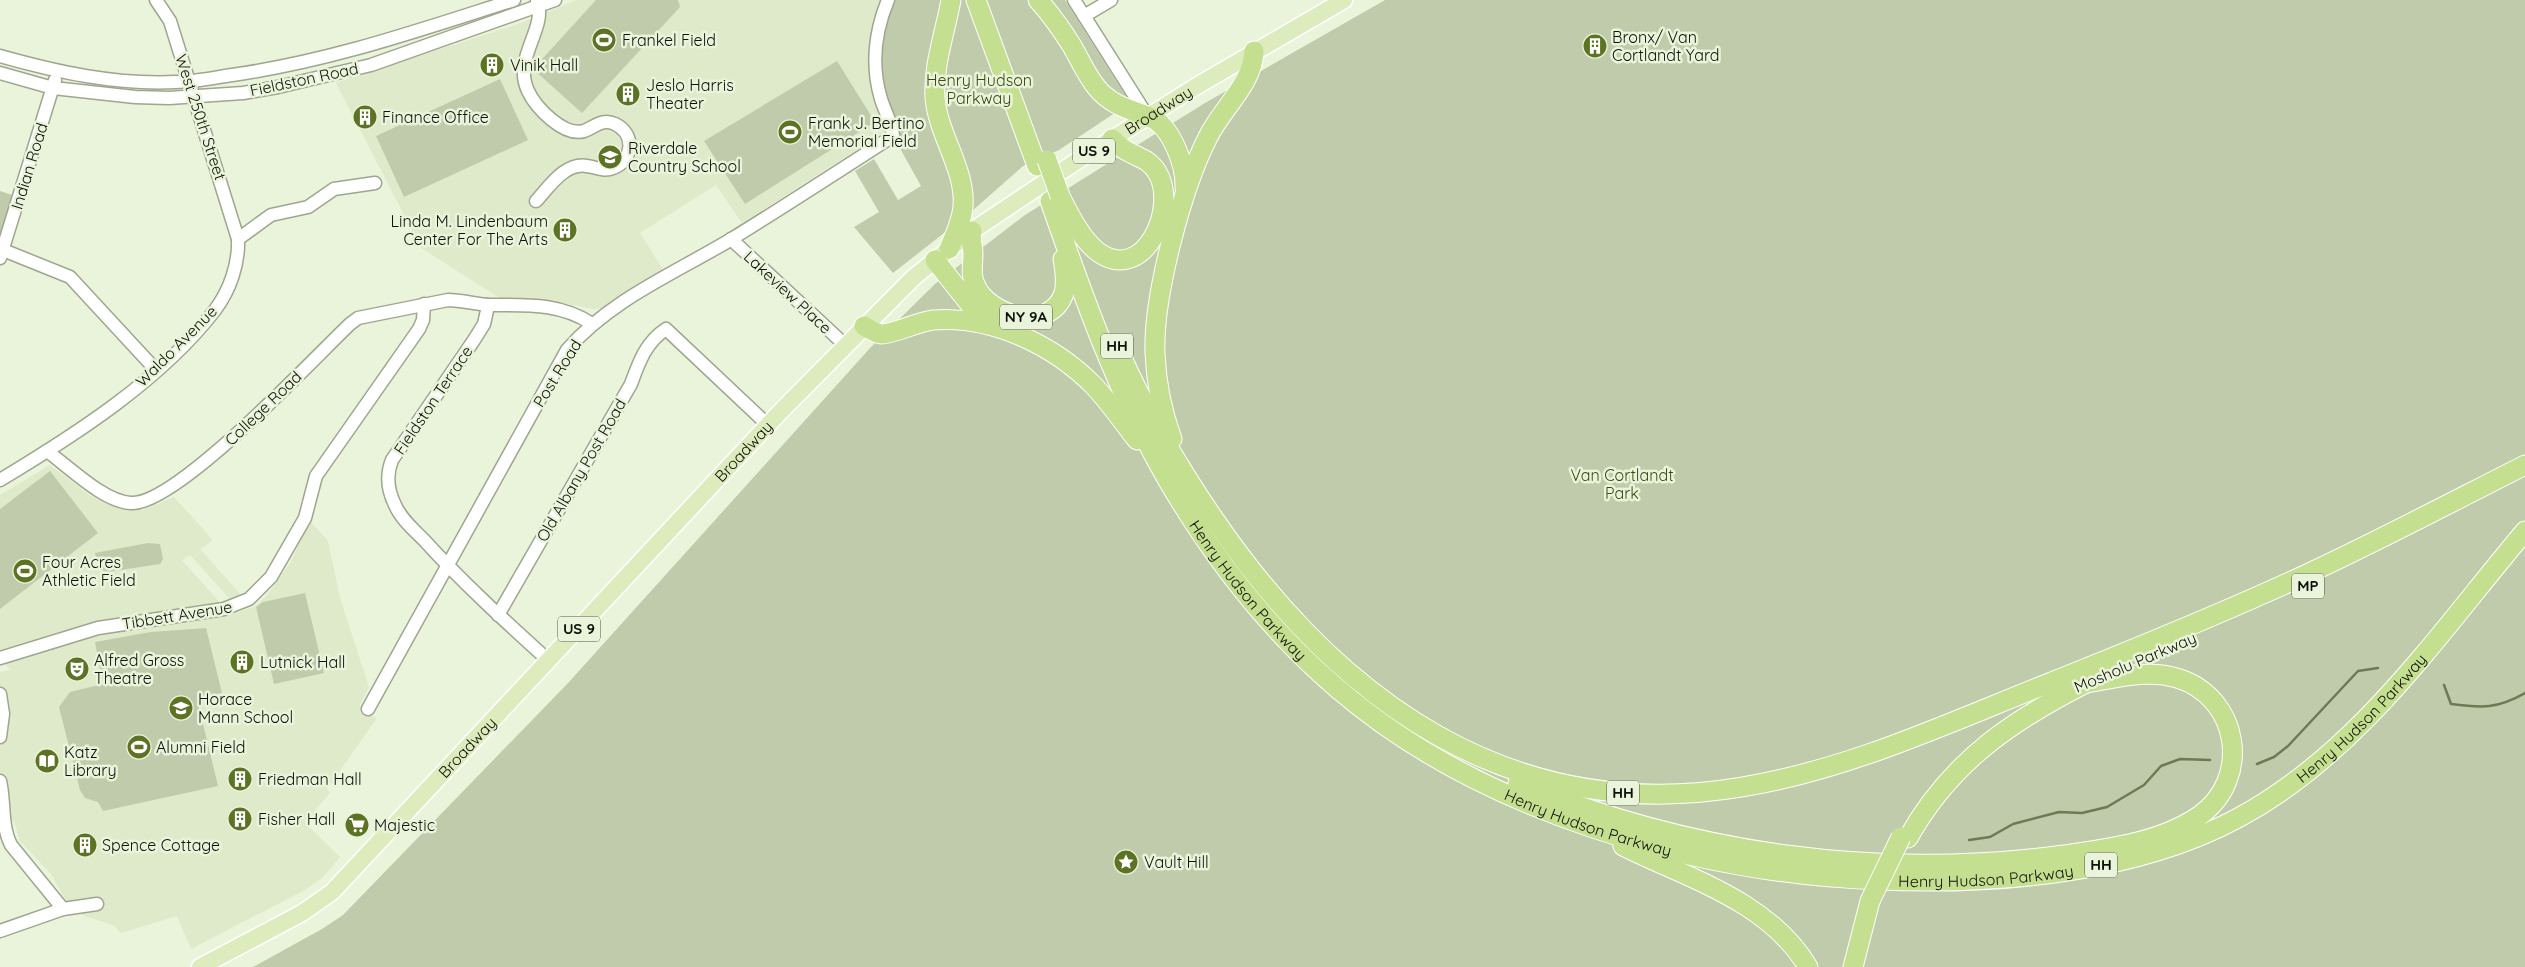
<svg xmlns="http://www.w3.org/2000/svg" width="2525" height="967" font-family="Quicksand,sans-serif">
  <rect width="100%" height="100%" fill="#eaf4db"/>
  <g fill="#deeaca">
    <path d="M577,0H886L888,130L742,223L716,185L640,233L664,271L610,307L593,309L563,303L503,300L421,248L336,83L515,25Z"/>
    <path d="M50,465L89,495L115,508L143,510L174,497L213,540L200,549L242,596L230,599L190,555L182,560L231,615L256,606L269,593L290,563L310,521L328,541L340,598L369,687L360,705L363,712L377,718L327,789L330,793L316,809L307,825L340,857L323,877L305,890L191,949L177,916L121,933L113,925L72,912L51,874L19,840L15,823L0,811V672L10,670L0,657V495Z"/>
  </g>
  <g fill="#c0cbab">
    <path d="M596,0H678L680,7L582,113L533,69Z"/>
    <path d="M892,0H1065L1130,103L1059,150L1023,166L972,211L893,273L854,227L879,212L855,171L874,159L898,200L921,186L897,143V129L886,102L880,61L882,36Z"/>
    <path d="M1385,0H2525V967H253L322,929L343,915L569,682L871,347L935,284L1025,215L1205,103Z"/>
    <path d="M837,61L875,122L745,204L704,141Z"/>
    <path d="M500,79L528,140L404,197L376,136Z"/>
    <path d="M0,191L12,195L0,239Z"/>
    <path d="M50,471L98,533L0,609V509Z"/>
    <path d="M148,543L160,544L163,559L160,564L107,572L99,569L95,553Z"/>
    <path d="M305,593L324,673L274,684L256,607L263,602Z"/>
    <path d="M206,628L222,693L197,699L218,786L103,811L98,802L85,798L80,790L59,707L70,692L103,684L95,642L151,632Z"/>
  </g>
  <g fill="none" stroke-linecap="round" stroke-linejoin="round">
    <g stroke="#6d7a54" stroke-width="2.5">
      <path d="M2444,685L2451,704C2482,708 2497,709 2525,693"/>
      <path d="M2257,764L2274,757L2288,746L2358,671L2378,668"/>
      <path d="M1969,840L1990,837L2013,824L2059,812L2082,813L2107,807L2144,785L2161,766L2180,759L2210,760"/>
    </g>
    <defs>
      <g id="minor">
        <path d="M156,0L170,21L238,239"/>
        <path d="M1074,0L1148,117"/>
        <path d="M1084,16L1111,0"/>
        <path d="M0,56C57,72 115,85 176,82C194,82 213,78 232,75C331,61 419,30 514,0"/>
        <path d="M0,73L53,88L135,97L169,98L243,93L278,87L371,65L555,0"/>
        <path d="M536,201C549,187 565,162 587,166C596,167 604,172 613,168C633,161 636,134 615,124C602,118 595,127 584,131C564,137 536,108 528,91C512,57 548,29 537,0"/>
        <path d="M731,239L845,345"/>
        <path d="M3,250L70,277L156,370"/>
        <path d="M0,258L55,80"/>
        <path d="M488,306L484,324L474,340L392,460C386,475 388,491 395,505C401,519 414,530 424,540C463,583 506,622 549,661"/>
        <path d="M47,451C69,467 104,502 131,503C176,506 313,359 350,324L358,318L448,300C463,300 478,305 491,305C526,305 561,303 592,324"/>
        <path d="M0,480C75,435 161,380 215,310C230,290 239,264 238,239L271,215L308,207L334,189L375,183"/>
        <path d="M498,615L631,384C639,362 646,342 666,329L769,426"/>
        <path d="M0,658L98,628L224,609L249,599L271,577L305,518L316,476L419,329L423,320L424,304"/>
        <path d="M0,694L3,714L0,737"/>
        <path d="M368,709L567,350C610,300 675,273 730,240C785,206 839,171 893,136C892,123 885,112 881,99C871,66 875,31 888,0"/>
        <path d="M0,781C5,801 1,826 11,845L63,909"/>
        <path d="M0,931L63,909L97,904"/>
      </g>
      <g id="major">
        <path id="s1" d="M200,967L302,913L332,892L780,412L914,277L972,231L1077,161L1195,87L1344,0"/>
      </g>
      <g id="highway">
        <path d="M976,0L1037,166"/>
        <path d="M1038,0C1051,14 1062,30 1072,46C1080,60 1087,76 1097,88C1112,106 1130,109 1150,117C1172,127 1186,166 1185,189"/>
        <path d="M1060,196C1069,214 1081,239 1098,252C1144,285 1179,207 1157,172C1149,159 1139,158 1127,151C1121,148 1117,143 1112,139"/>
        <path id="s2" d="M1050,201C1083,296 1117,392 1167,479C1212,556 1270,631 1338,689C1480,811 1694,873 1878,880C1995,885 2134,874 2238,818C2359,753 2439,633 2525,531"/>
        <path d="M972,231C970,239 973,246 973,254C973,265 970,274 975,284C987,316 1050,334 1064,293C1067,282 1065,270 1063,259"/>
        <path d="M949,249C955,235 962,221 963,206C966,170 938,135 935,98C933,65 945,33 951,0"/>
        <path d="M935,260L972,307L995,324"/>
        <path d="M864,326C869,329 875,333 881,334C894,334 917,322 933,320C991,315 1054,345 1094,386C1110,403 1123,422 1137,440"/>
        <path d="M1119,351C1145,410 1177,465 1214,519C1339,701 1511,826 1742,787C1847,770 1946,724 2044,685C2132,650 2221,614 2307,574C2380,540 2452,502 2525,465"/>
        <path d="M1172,439C1162,411 1156,383 1155,353C1153,296 1182,188 1208,137C1222,108 1253,84 1254,51"/>
        <path d="M1518,783C1692,854 1877,880 2064,855C2108,849 2161,842 2199,816C2252,779 2240,697 2177,678C2148,669 2116,678 2086,683"/>
        <path d="M1908,838C1952,759 2017,717 2096,678"/>
        <path d="M1623,846C1687,878 1769,901 1808,967"/>
        <path d="M1853,967L1870,901"/>
      </g>
    </defs>
    <use href="#minor" stroke="#9ea68f" stroke-width="15"/>
    <use href="#major" stroke="#fff" stroke-width="19"/>
    <use href="#highway" stroke="#fff" stroke-width="21"/>
    <use href="#minor" stroke="#fff" stroke-width="12"/>
    <use href="#major" stroke="#dcecbd" stroke-width="16"/>
    <use href="#highway" stroke="#c5df91" stroke-width="19"/>
    <defs>
      <g id="highway-bridge">
        <path d="M1047,160L1060,196"/>
        <path d="M1870,901L1901,837"/>
      </g>
    </defs>
    <use href="#highway-bridge" stroke="#fff" stroke-width="21" stroke-linecap="butt"/>
    <use href="#highway-bridge" stroke="#c5df91" stroke-width="19"/>
  </g>
  <defs>
    <symbol id="stadium-disc" viewBox="-11 -11 22 22"><circle r="9.5" fill="#5d7324" stroke="#eaf4db"/><path d="M0-5a6.5 5 0 1 0 0 10a6.5 5 0 1 0 0-10ZM-3.5-1.8h7v3.6h-7Z" fill="#fff"/></symbol>
    <symbol id="building-disc" viewBox="-11 -11 22 22"><circle r="9.5" fill="#5d7324" stroke="#eaf4db"/><path d="M-4-6H4V6H1V3H-1V6H-4ZM-2.5-4.3h1.7v1.8h-1.7ZM.8-4.3h1.7v1.8H.8ZM-2.5-1h1.7V.8h-1.7ZM.8-1h1.7V.8H.8Z" fill="#fff"/></symbol>
    <symbol id="school-disc" viewBox="-11 -11 22 22"><circle r="9.5" fill="#5d7324" stroke="#eaf4db"/><path d="M0-5L7-2L0 1L-7-2ZM-4 1L0 2.5L4 1V4Q0 6-4 4Z" fill="#fff"/></symbol>
    <symbol id="theatre-disc" viewBox="-11 -11 22 22"><circle r="9.5" fill="#5d7324" stroke="#eaf4db"/><path d="M-5-5.5Q0-4 5-5.5V0Q5 5 0 6Q-5 5-5 0ZM-3.3-2.5H-1v1.5H-3.3ZM1-2.5H3.3v1.5H1ZM-2.8 1Q0 5.5 2.8 1Z" fill="#fff"/></symbol>
    <symbol id="library-disc" viewBox="-11 -11 22 22"><circle r="9.5" fill="#5d7324" stroke="#eaf4db"/><path d="M-6-4Q-3-5.5-.7-3.5V5Q-3 3-6 4ZM6-4Q3-5.5 .7-3.5V5Q3 3 6 4Z" fill="#fff"/></symbol>
    <symbol id="supermarket-disc" viewBox="-11 -11 22 22"><circle r="9.5" fill="#5d7324" stroke="#eaf4db"/><path d="M-6-5.5h2.5l.6 2H6L4.5 2H-2.5L-4.4-4H-6ZM-1.5 3.2a1.3 1.3 0 1 0 .1 0ZM3 3.2a1.3 1.3 0 1 0 .1 0Z" fill="#fff"/></symbol>
    <symbol id="sight-disc" viewBox="-11 -11 22 22"><circle r="9.5" fill="#5d7324" stroke="#eaf4db"/><path d="M0-6L1.8-2.2L6-1.7L2.9 1.2L3.7 5.4L0 3.3L-3.7 5.4L-2.9 1.2L-6-1.7L-1.8-2.2Z" fill="#fff"/></symbol>
  </defs>
  <g fill-rule="evenodd">
    <use href="#stadium-disc" x="590" y="26" width="28" height="28"/>
    <use href="#building-disc" x="1581" y="32" width="28" height="28"/>
    <use href="#building-disc" x="478" y="51" width="28" height="28"/>
    <use href="#building-disc" x="614" y="80" width="28" height="28"/>
    <use href="#building-disc" x="351" y="103" width="28" height="28"/>
    <use href="#stadium-disc" x="776" y="118" width="28" height="28"/>
    <use href="#school-disc" x="596" y="143" width="28" height="28"/>
    <use href="#building-disc" x="551" y="216" width="28" height="28"/>
    <use href="#stadium-disc" x="11" y="557" width="28" height="28"/>
    <use href="#building-disc" x="228" y="648" width="28" height="28"/>
    <use href="#theatre-disc" x="63" y="655" width="28" height="28"/>
    <use href="#school-disc" x="167" y="694" width="28" height="28"/>
    <use href="#stadium-disc" x="125" y="733" width="28" height="28"/>
    <use href="#library-disc" x="33" y="747" width="28" height="28"/>
    <use href="#building-disc" x="226" y="765" width="28" height="28"/>
    <use href="#building-disc" x="226" y="805" width="28" height="28"/>
    <use href="#supermarket-disc" x="343" y="811" width="28" height="28"/>
    <use href="#building-disc" x="71" y="831" width="28" height="28"/>
    <use href="#sight-disc" x="1112" y="848" width="28" height="28"/>
  </g>
  <g text-anchor="middle" stroke-width="5" stroke-linejoin="round" paint-order="stroke">
    <g fill="#eaf4db" stroke="#515649" stroke-width="1">
      <rect x="1073" y="138.5" width="42" height="25" rx="4"/>
      <rect x="1000" y="304.5" width="52" height="25" rx="4"/>
      <rect x="1101" y="333.5" width="32" height="25" rx="4"/>
      <rect x="2292" y="573.5" width="32" height="25" rx="4"/>
      <rect x="558" y="616.5" width="42" height="25" rx="4"/>
      <rect x="1607" y="780.5" width="32" height="25" rx="4"/>
      <rect x="2085" y="852.5" width="32" height="25" rx="4"/>
    </g>
    <g font-size="15" font-weight="bold" fill="#0f120a">
      <text x="1094" y="156">US 9</text>
      <text x="1026" y="322">NY 9A</text>
      <text x="1117" y="351">HH</text>
      <text x="2308" y="591">MP</text>
      <text x="579" y="634">US 9</text>
      <text x="1623" y="798">HH</text>
      <text x="2101" y="870">HH</text>
    </g>
    <g font-size="16" fill="#0f120a" stroke="#eaf4db" text-anchor="start">
      <text x="1612" y="43">Bronx/ Van<tspan x="1612" dy="18">Cortlandt Yard</tspan></text>
      <text x="622" y="46">Frankel Field</text>
      <text x="510" y="71">Vinik Hall</text>
      <text x="646" y="91">Jeslo Harris<tspan x="646" dy="18">Theater</tspan></text>
      <text x="382" y="123">Finance Office</text>
      <text x="808" y="129">Frank J. Bertino<tspan x="808" dy="18">Memorial Field</tspan></text>
      <text x="628" y="154">Riverdale<tspan x="628" dy="18">Country School</tspan></text>
      <text x="548" y="227" text-anchor="end">Linda M. Lindenbaum<tspan x="548" dy="18">Center For The Arts</tspan></text>
      <text x="42" y="568">Four Acres<tspan x="42" dy="18">Athletic Field</tspan></text>
      <text x="94" y="666">Alfred Gross<tspan x="94" dy="18">Theatre</tspan></text>
      <text x="260" y="668">Lutnick Hall</text>
      <text x="198" y="705">Horace<tspan x="198" dy="18">Mann School</tspan></text>
      <text x="156" y="753">Alumni Field</text>
      <text x="64" y="758">Katz<tspan x="64" dy="18">Library</tspan></text>
      <text x="258" y="785">Friedman Hall</text>
      <text x="258" y="825">Fisher Hall</text>
      <text x="374" y="831">Majestic</text>
      <text x="102" y="851">Spence Cottage</text>
      <text x="1144" y="868">Vault Hill</text>
    </g>
    <g font-size="16" fill="#0f120a" stroke="#eaf4db">
      <text transform="translate(304 79) rotate(-12)" y="6">Fieldston Road</text>
      <text dy="6" stroke="none"><textPath href="#s1" startOffset="1295">Broadway</textPath></text>
      <text transform="translate(201 117) rotate(72)" y="6">West 250th Street</text>
      <text transform="translate(29 166) rotate(-73)" y="6">Indian Road</text>
      <text transform="translate(788 292) rotate(43)" y="6">Lakeview Place</text>
      <text transform="translate(176 346) rotate(-45)" y="6">Waldo Avenue</text>
      <text transform="translate(557 373) rotate(-58)" y="6">Post Road</text>
      <text transform="translate(433 400) rotate(-56)" y="6">Fieldston Terrace</text>
      <text transform="translate(263 408) rotate(-44)" y="6">College Road</text>
      <text dy="6" stroke="none"><textPath href="#s1" startOffset="755">Broadway</textPath></text>
      <text transform="translate(581 470) rotate(-60)" y="6">Old Albany Post Road</text>
      <text dy="6" stroke="none"><textPath href="#s2" startOffset="440">Henry Hudson Parkway</textPath></text>
      <text transform="translate(177 615) rotate(-9)" y="6">Tibbett Avenue</text>
      <text transform="translate(2135 662) rotate(-23)" y="6">Mosholu Parkway</text>
      <text dy="6" stroke="none"><textPath href="#s2" startOffset="1686">Henry Hudson Parkway</textPath></text>
      <text dy="6" stroke="none"><textPath href="#s1" startOffset="350">Broadway</textPath></text>
      <text dy="6" stroke="none"><textPath href="#s2" startOffset="860">Henry Hudson Parkway</textPath></text>
      <text dy="6" stroke="none"><textPath href="#s2" startOffset="1265">Henry Hudson Parkway</textPath></text>
    </g>
    <g font-size="16" fill="#3b4a12" stroke="#eaf4db">
      <text x="979" y="86">Henry Hudson<tspan x="979" dy="18">Parkway</tspan></text>
      <text x="1622" y="481">Van Cortlandt<tspan x="1622" dy="18">Park</tspan></text>
    </g>
  </g>
</svg>
